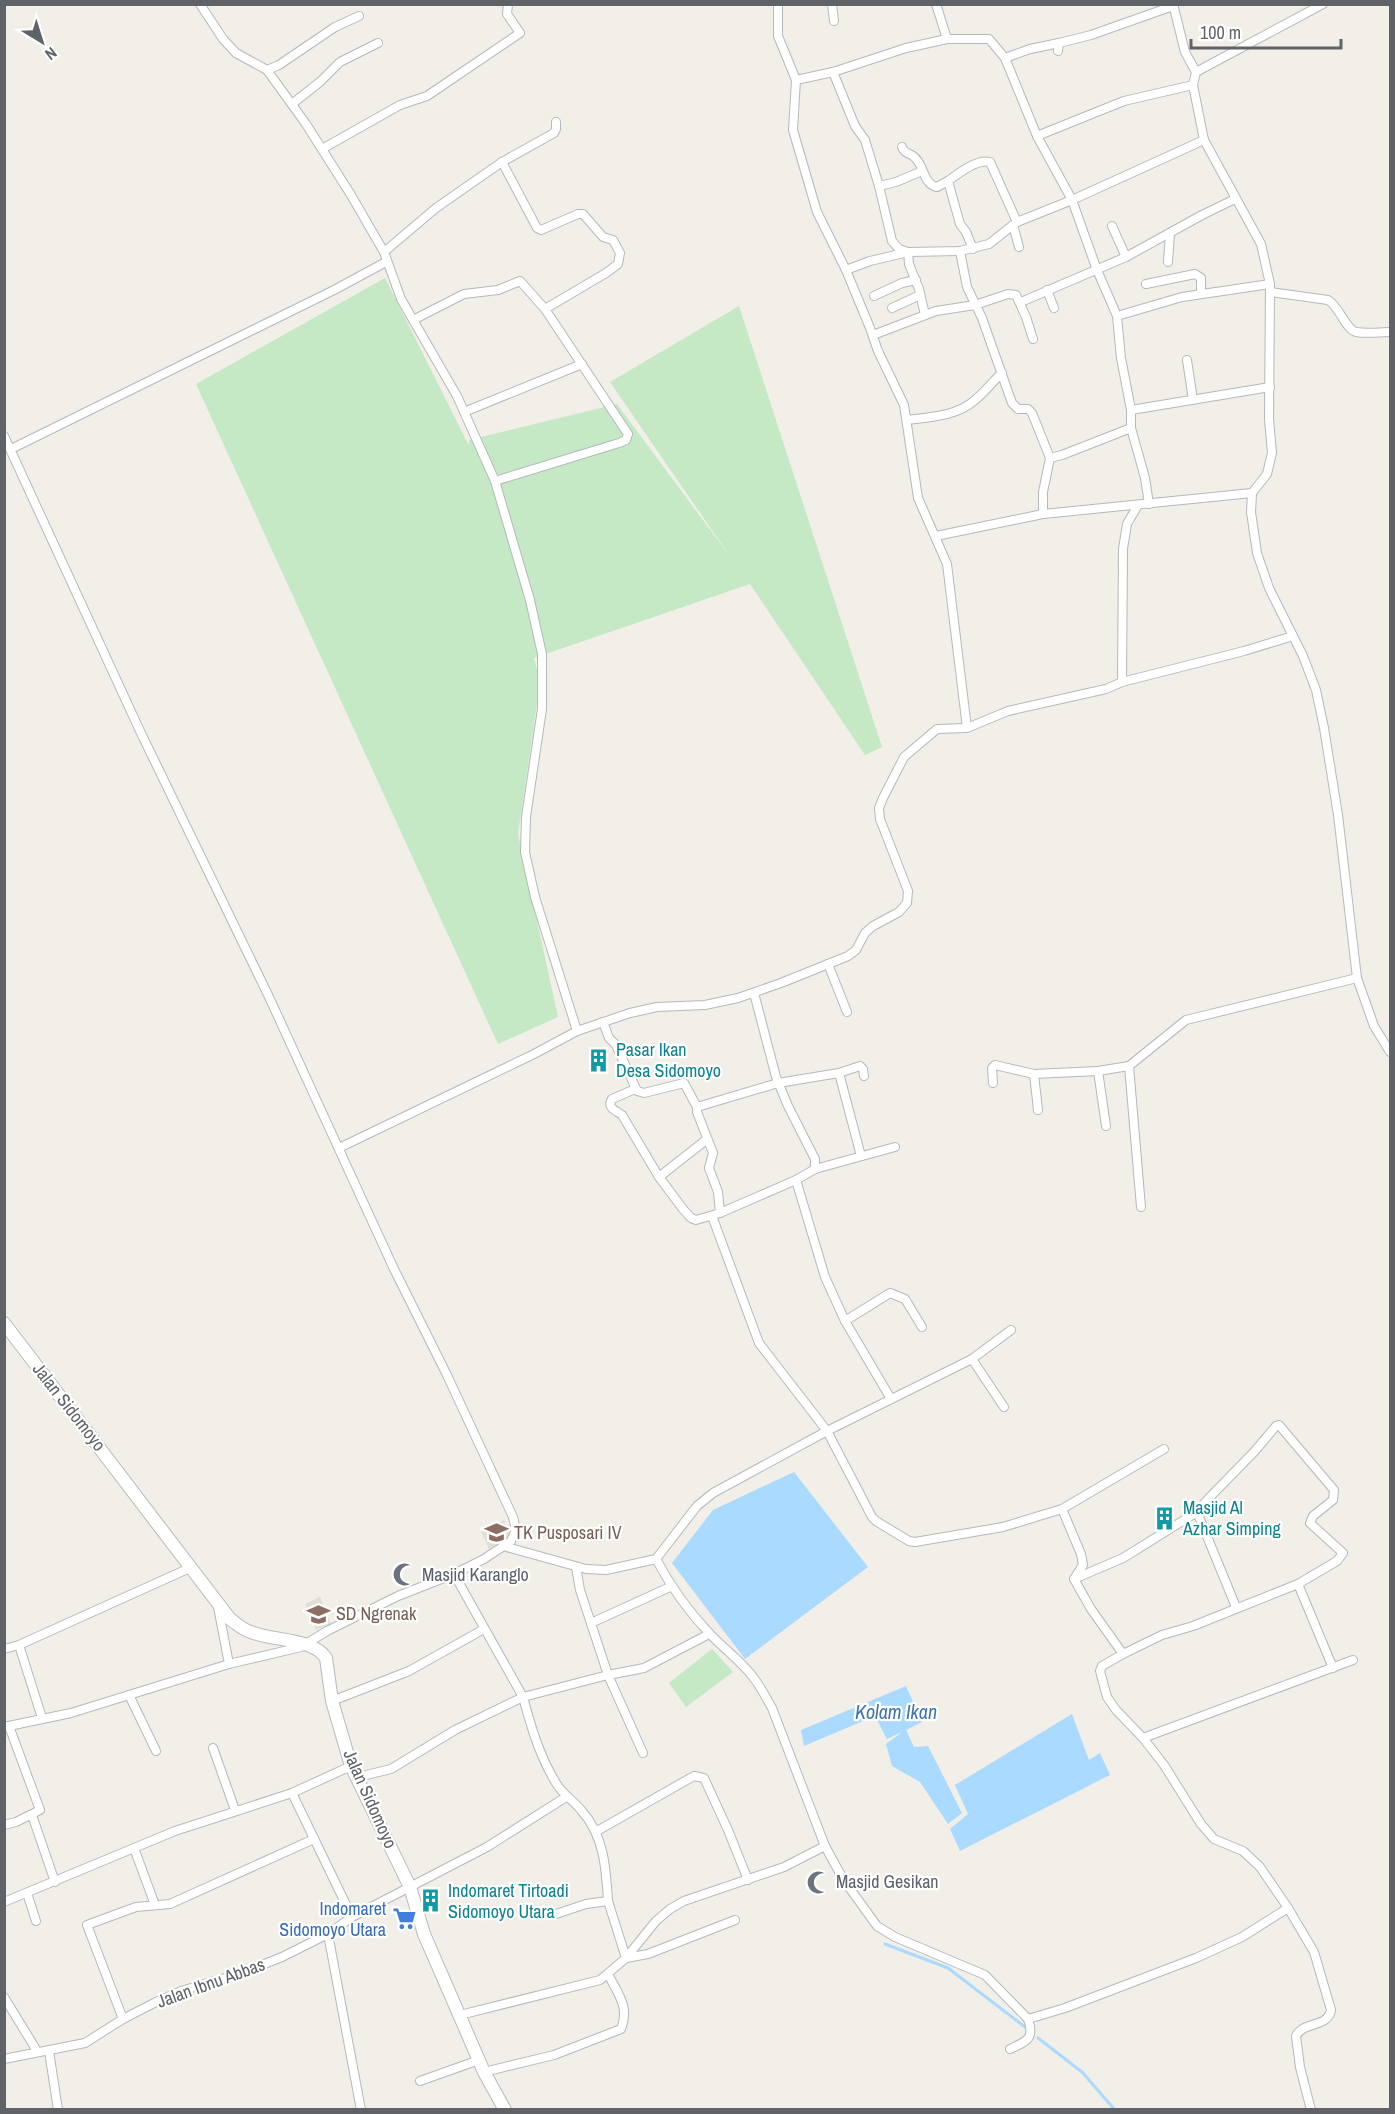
<svg xmlns="http://www.w3.org/2000/svg" width="1395" height="2114" font-family="'Archivo Narrow',sans-serif">
  <rect width="100%" height="100%" fill="#f1efe8"/>
  <g fill="#e1ded6">
    <path d="M504,1520L510,1535L489,1549L481,1531Z"/>
    <path d="M320,1597L331,1624L316,1630L305,1604Z"/>
  </g>
  <g fill="#c5e8c5">
    <path d="M385,278L469,446V440L617,404L731,558L610,382L739,306L882,747L865,755L750,584L534,658L540,683L518,834L558,1017L498,1044L196,384Z"/>
    <path d="M712,1649L733,1672L686,1707L669,1683Z"/>
  </g>
  <g fill="#aadaff">
    <path d="M794,1472L868,1567L745,1659L672,1563L713,1510Z"/>
    <path d="M906,1686L922,1722L906,1730L914,1747L928,1746L962,1813L948,1824L920,1782L892,1766L886,1744L902,1732L887,1739L875,1716L804,1746L801,1730Z"/>
    <path d="M1072,1714L1089,1760L1100,1753L1110,1775L960,1851L950,1829L968,1814L955,1785Z"/>
  </g>
  <g fill="none" stroke-linecap="round" stroke-linejoin="round">
    <g stroke="#aadaff" stroke-width="3">
      <path d="M885,1944L948,1968L1025,2027"/>
      <path d="M1038,2038L1082,2072L1115,2110"/>
    </g>
    <defs>
      <g id="minor">
        <path d="M200,4L223,39L236,53L267,70L306,124L351,195L384,252L401,299L457,396L495,481L530,600L542,654V709L526,817L525,852L535,897L577,1031"/>
        <path d="M778,4V36L796,80L833,72L906,48L947,39H989L1005,58L1037,136L1072,200L1017,222L989,244L960,251L908,252L870,261L846,270"/>
        <path d="M832,4L834,21"/>
        <path d="M936,4L947,39"/>
        <path d="M1173,4L1185,52L1196,72"/>
        <path d="M1323,4L1196,72L1193,85L1204,140L1261,244L1270,284L1269,419L1272,453L1267,474L1252,493L1251,512L1257,553L1269,588L1303,656L1316,690L1324,728L1338,815L1357,978L1374,1026L1390,1052"/>
        <path d="M1059,43L1091,35L1173,6"/>
        <path d="M1005,58L1030,49L1059,43L1058,51"/>
        <path d="M267,70L279,65L335,27L359,16"/>
        <path d="M833,72L855,126L865,140L879,186L892,241L899,249L908,252L909,264L919,289L925,315"/>
        <path d="M796,80L793,130L817,212L846,270L870,328L878,351L904,405L918,498L947,564L967,728"/>
        <path d="M292,104L321,81L340,62L378,43"/>
        <path d="M1037,136L1124,101L1193,85"/>
        <path d="M902,147C905,154 907,152 913,156C925,164 922,184 937,187L948,181"/>
        <path d="M322,149L400,105L427,96L520,33L507,14L508,4"/>
        <path d="M502,162L554,133L556,129V122"/>
        <path d="M879,186L896,182L922,171"/>
        <path d="M1013,225L1019,247"/>
        <path d="M1112,226L1126,257"/>
        <path d="M973,249L966,232L960,224L948,181C959,173 977,159 990,162L1017,222"/>
        <path d="M960,251L967,287L982,318L1012,403L1018,409H1028L1032,413L1050,458"/>
        <path d="M384,252L436,208L502,162L537,228L541,230L578,214H583L603,237L613,240L620,253L618,264L606,273L545,309"/>
        <path d="M1168,262L1170,233"/>
        <path d="M1146,284L1195,274L1201,278V294"/>
        <path d="M1047,290L1054,308"/>
        <path d="M1270,292L1328,300C1340,307 1345,329 1356,332C1367,334 1380,332 1390,332"/>
        <path d="M874,296L902,283L916,280"/>
        <path d="M1021,302L1126,257L1202,215L1235,199"/>
        <path d="M892,308L920,295"/>
        <path d="M1117,316L1182,297L1270,284"/>
        <path d="M413,320L464,294L498,290L520,281L545,309L628,434L626,440L619,443L495,481"/>
        <path d="M873,335L936,311L975,305L1008,294L1016,295L1026,317L1033,339"/>
        <path d="M1187,360L1193,400"/>
        <path d="M1131,410L1270,387"/>
        <path d="M464,412L582,364"/>
        <path d="M907,420C931,417 957,416 975,400C985,392 993,381 1002,373"/>
        <path d="M4,436L140,731L269,997L394,1269L446,1373L513,1517L516,1530L511,1541L484,1559L454,1574L398,1596L327,1631L301,1647L229,1664L71,1713L4,1727"/>
        <path d="M11,449L334,290L386,262"/>
        <path d="M1149,504L1145,478L1131,428V410L1121,358L1117,316L1097,270L1072,200L1204,140"/>
        <path d="M1043,514L1252,493"/>
        <path d="M936,536L1043,514V492L1050,458L1062,455L1131,428"/>
        <path d="M1122,682L1123,549L1127,524L1138,505"/>
        <path d="M828,964L847,1012"/>
        <path d="M754,993L776,1077L788,1106L815,1159V1169"/>
        <path d="M603,1022L609,1038L616,1045L637,1091L644,1093L684,1083L697,1107"/>
        <path d="M1129,1066L1141,1207"/>
        <path d="M1098,1071L1106,1126"/>
        <path d="M839,1073L861,1156"/>
        <path d="M1034,1074L1038,1110"/>
        <path d="M993,1083L992,1068L995,1065L1034,1074L1098,1071L1129,1066L1186,1020L1357,978"/>
        <path d="M635,1089L612,1099C606,1108 617,1111 622,1115L659,1177L683,1209L691,1218L696,1220L720,1213L796,1180L815,1169L895,1147"/>
        <path d="M339,1148L534,1054L577,1031L630,1013L657,1007L705,1005L738,998L781,983L848,956L856,950L865,933L873,926L899,912L907,903L908,891L880,819L879,808L883,798L904,757L937,729L967,728L1008,711L1106,689L1122,682L1244,651L1293,636"/>
        <path d="M659,1177L706,1140"/>
        <path d="M796,1180L825,1277L845,1321L891,1399"/>
        <path d="M720,1213L718,1192L709,1168L713,1153L697,1112V1107L778,1083L839,1073L860,1066L863,1069L864,1076"/>
        <path d="M712,1216L759,1343L827,1431L872,1517L876,1521L909,1541L915,1542L1003,1527L1062,1509L1081,1554L1083,1565L1076,1576"/>
        <path d="M845,1321L890,1293L905,1299L922,1327"/>
        <path d="M972,1359L1004,1407"/>
        <path d="M1062,1509L1164,1449"/>
        <path d="M1197,1512L1236,1607"/>
        <path d="M503,1546L586,1569L606,1570L656,1559L697,1506L713,1493L827,1431L972,1359L1011,1330"/>
        <path d="M656,1559C671,1587 688,1611 710,1634C724,1649 741,1661 753,1677C761,1687 766,1698 772,1708L825,1846L843,1879L877,1926L895,1937L985,1975L1028,2019L1065,2008L1196,1958L1242,1937L1288,1908L1314,1952L1331,2010C1328,2028 1303,2021 1296,2036L1300,2067L1311,2110"/>
        <path d="M576,1567L580,1590L608,1675L523,1697C531,1727 540,1757 556,1783C563,1795 573,1800 581,1810C604,1835 606,1868 608,1901"/>
        <path d="M1074,1579L1123,1558L1197,1512L1208,1499L1254,1452L1276,1426L1279,1425L1334,1490L1333,1500L1313,1516L1310,1523L1343,1553L1337,1561L1298,1584L1193,1626L1162,1635L1123,1654L1102,1666L1100,1671L1107,1697L1116,1710L1143,1738L1164,1765L1201,1824L1214,1839L1243,1851L1260,1867L1288,1908"/>
        <path d="M1074,1579L1091,1609L1123,1654"/>
        <path d="M1298,1584L1333,1668"/>
        <path d="M218,1607L229,1664"/>
        <path d="M591,1623L670,1587"/>
        <path d="M19,1645L42,1718"/>
        <path d="M4,1649L19,1645L192,1567"/>
        <path d="M129,1695L156,1751"/>
        <path d="M332,1701L409,1671L484,1629"/>
        <path d="M1143,1738L1353,1660"/>
        <path d="M213,1748L235,1810"/>
        <path d="M643,1753L608,1675L644,1668L709,1634"/>
        <path d="M358,1777L391,1769L455,1730L523,1697L454,1574"/>
        <path d="M292,1793L352,1917"/>
        <path d="M32,1815L55,1882"/>
        <path d="M4,1825L16,1822L40,1810L9,1726"/>
        <path d="M597,1831L694,1776L704,1778L728,1830L748,1880"/>
        <path d="M134,1848L155,1905"/>
        <path d="M27,1893L36,1921"/>
        <path d="M4,1902L175,1831L292,1793L351,1766"/>
        <path d="M556,1914L586,1904L608,1901L626,1958L648,1954L735,1920"/>
        <path d="M328,1934L361,2110"/>
        <path d="M4,1997L37,2051"/>
        <path d="M460,2015L600,1980L626,1958L656,1921L670,1909L684,1901L784,1867L825,1846"/>
        <path d="M123,2019L87,1925L136,1907L170,1904L314,1839"/>
        <path d="M1010,2049C1027,2041 1035,2039 1028,2019"/>
        <path d="M49,2051L58,2110"/>
        <path d="M4,2059L85,2043L123,2019L156,2002L181,1991L242,1973L282,1957L328,1934L352,1917L487,1847L566,1797"/>
        <path d="M484,2072L554,2055L621,2029C630,2007 618,1994 608,1974"/>
        <path d="M420,2081L479,2060"/>
      </g>
      <path id="secondary" d="M4,1323L230,1619C237,1624 243,1630 251,1632C272,1641 313,1638 326,1658L332,1701L351,1766L410,1887L424,1934L484,2072L505,2110"/>
    </defs>
    <use href="#minor" stroke="#b5b8bc" stroke-width="10"/>
    <use href="#secondary" stroke="#b6babf" stroke-width="14"/>
    <use href="#minor" stroke="#fff" stroke-width="8"/>
    <use href="#secondary" stroke="#fff" stroke-width="12"/>
  </g>
  <defs>
    <symbol id="building-bare" viewBox="-9 -9 18 18"><path d="M-4-6H4V6H1V3H-1V6H-4ZM-2.5-4.3h1.7v1.8h-1.7ZM.8-4.3h1.7v1.8H.8ZM-2.5-1h1.7V.8h-1.7ZM.8-1h1.7V.8H.8Z" fill="#0f9aa8" stroke="#fff" stroke-width="2.5" paint-order="stroke"/></symbol>
    <symbol id="school-bare" viewBox="-9 -9 18 18"><path d="M0-5L7-2L0 1L-7-2ZM-4 1L0 2.5L4 1V4Q0 6-4 4Z" fill="#8d6e63" stroke="#fff" stroke-width="2.5" paint-order="stroke"/></symbol>
    <symbol id="mosque-bare" viewBox="-9 -9 18 18"><path d="M3.5-4.9A6 6 0 1 0 3.5 4.9A5 5 0 1 1 3.5-4.9Z" fill="#6b7280" stroke="#fff" stroke-width="2.5" paint-order="stroke"/></symbol>
    <symbol id="supermarket-bare" viewBox="-9 -9 18 18"><path d="M-6-5.5h2.5l.6 2H6L4.5 2H-2.5L-4.4-4H-6ZM-1.5 3.2a1.3 1.3 0 1 0 .1 0ZM3 3.2a1.3 1.3 0 1 0 .1 0Z" fill="#3f7fe0" stroke="#fff" stroke-width="2.5" paint-order="stroke"/></symbol>
  </defs>
  <g fill-rule="evenodd">
    <use href="#building-bare" x="582" y="1044" width="33" height="33"/>
    <use href="#building-bare" x="1148" y="1502" width="33" height="33"/>
    <use href="#school-bare" x="480" y="1516" width="33" height="33"/>
    <use href="#mosque-bare" x="388" y="1558" width="33" height="33"/>
    <use href="#school-bare" x="302" y="1598" width="33" height="33"/>
    <use href="#mosque-bare" x="802" y="1866" width="33" height="33"/>
    <use href="#building-bare" x="414" y="1884" width="33" height="33"/>
    <use href="#supermarket-bare" x="388" y="1902" width="33" height="33"/>
  </g>
  <g text-anchor="middle" stroke-width="4.5" stroke-linejoin="round" paint-order="stroke">
    <g font-size="18" fill="#0d838f" stroke="#fff" text-anchor="start">
      <text x="616" y="1056">Pasar Ikan<tspan x="616" dy="21">Desa Sidomoyo</tspan></text>
      <text x="1183" y="1514">Masjid Al<tspan x="1183" dy="21">Azhar Simping</tspan></text>
      <text x="448" y="1897">Indomaret Tirtoadi<tspan x="448" dy="21">Sidomoyo Utara</tspan></text>
    </g>
    <g font-size="18" fill="#5f6368" stroke="#fff">
      <text transform="translate(69 1407) rotate(52)" y="6">Jalan Sidomoyo</text>
      <text transform="translate(370 1799) rotate(66)" y="6">Jalan Sidomoyo</text>
      <text transform="translate(211 1983) rotate(-20)" y="6">Jalan Ibnu Abbas</text>
    </g>
    <g font-size="18" fill="#785e54" stroke="#fff" text-anchor="start">
      <text x="514" y="1539">TK Pusposari IV</text>
      <text x="336" y="1620">SD Ngrenak</text>
    </g>
    <g font-size="18" fill="#5b616d" stroke="#fff" text-anchor="start">
      <text x="422" y="1581">Masjid Karanglo</text>
      <text x="836" y="1888">Masjid Gesikan</text>
    </g>
    <g font-size="18" fill="#366cbe" stroke="#fff" text-anchor="end">
      <text x="386" y="1915">Indomaret<tspan x="386" dy="21">Sidomoyo Utara</tspan></text>
    </g>
    <g font-size="20" font-style="italic" fill="#4174aa" stroke="#fff">
      <text x="896" y="1719">Kolam Ikan</text>
    </g>
  </g>
  <rect width="1395" height="2114" fill="none" stroke="#5f6368" stroke-width="12"/>
  <g transform="translate(42 42) rotate(142)" stroke="#ffffff" stroke-width="4.5" paint-order="stroke">
  <path d="M0-4.5L10 22L0 15L-10 22Z" fill="#5f6368"/>
  <text y="-9" font-size="16" font-weight="bold" text-anchor="middle" fill="#5f6368">N</text>
  </g>
  <path d="M1191 39v9h150v-9" fill="none" stroke="#5f6368" stroke-width="3"/>
  <text x="1200" y="39" font-size="18" fill="#5f6368" stroke="#ffffff" stroke-width="4.5" paint-order="stroke">100 m</text>
</svg>
